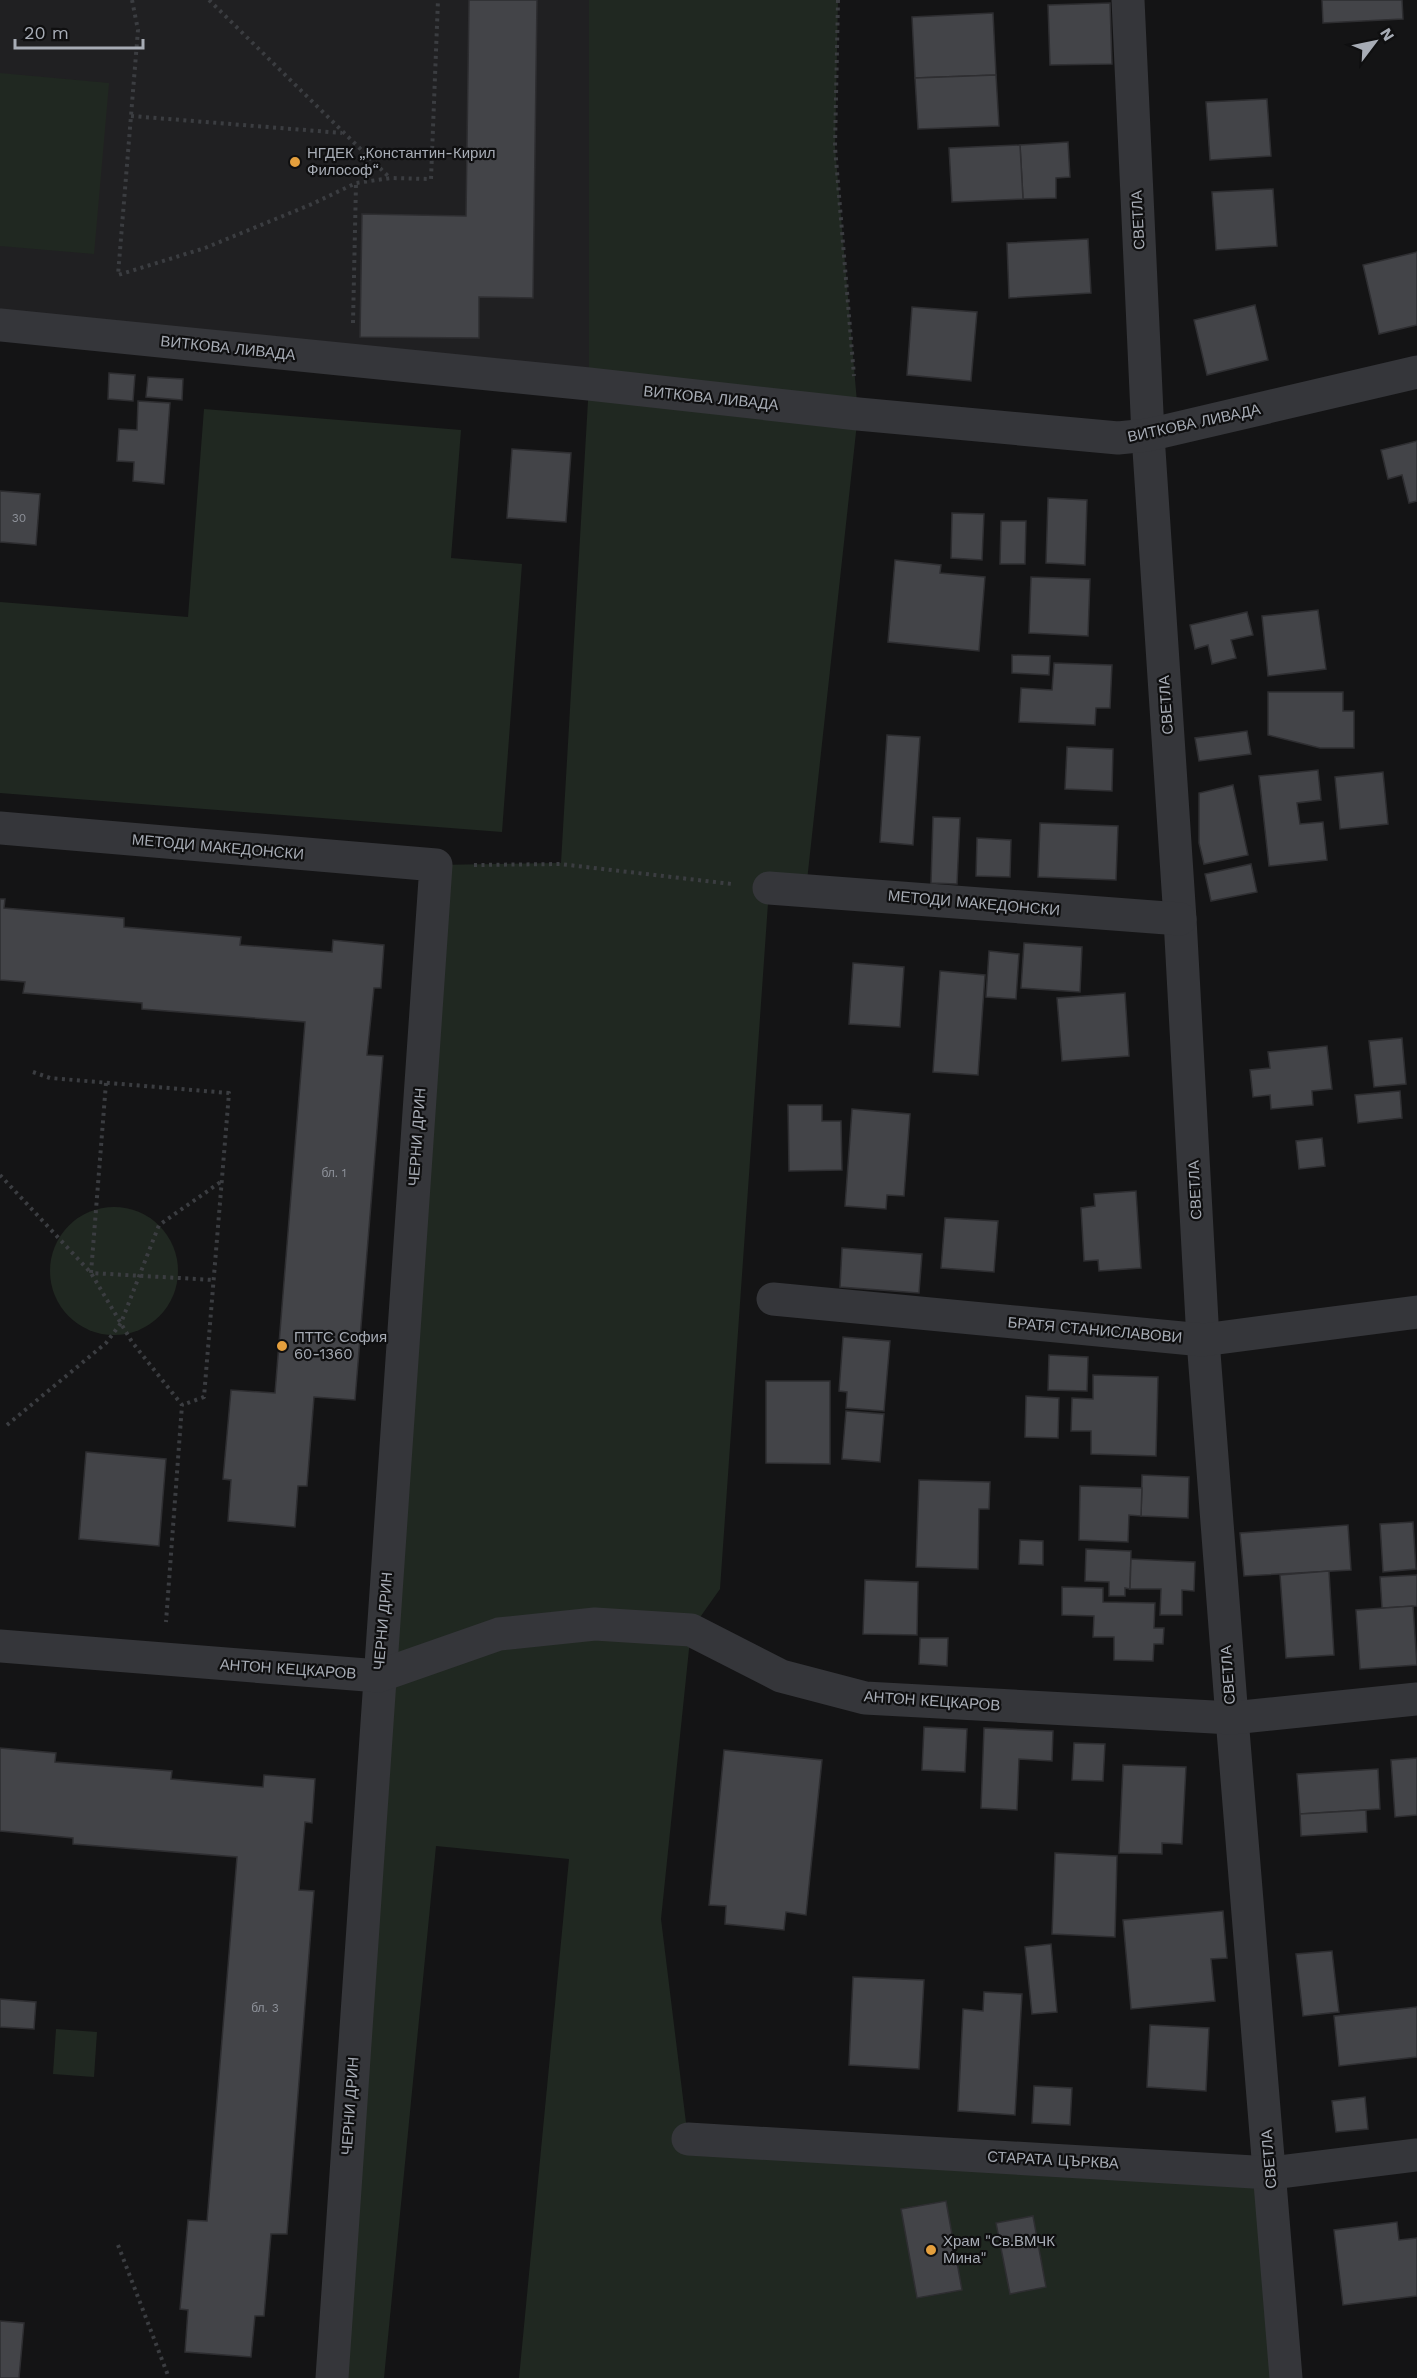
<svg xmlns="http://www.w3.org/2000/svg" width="1417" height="2378" font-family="'Work Sans',sans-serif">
  <rect width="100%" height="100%" fill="#141415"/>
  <path fill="#202022" d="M0,0H589V384L0,325Z"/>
  <g fill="#202821">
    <path d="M589,0H838L835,147L858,414L806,890L769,889L720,1589L691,1630L661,1919L688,2139L1271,2173L1286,2378H519L569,1859L436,1846L384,2378H332L436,865L561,863L589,384Z"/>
    <path d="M0,73L109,83L94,254L0,246Z"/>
    <path d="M204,409L461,430L451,558L522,564L502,832L0,793V602L188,617Z"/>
    <circle cx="114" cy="1271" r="64"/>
    <path d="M56,2029L97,2032L94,2077L53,2074Z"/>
  </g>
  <g fill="#434448" stroke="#2e2e31" stroke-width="1.5">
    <path d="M469,0H537L533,298L479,297V338L360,337L362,214L466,216Z"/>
    <path d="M1322,0H1402L1403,19L1323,23Z"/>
    <path d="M1110,3L1112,64L1050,65L1048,5Z"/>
    <path d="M993,13L996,75L915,78L912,17Z"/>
    <path d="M996,75L999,126L918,129L915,78Z"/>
    <path d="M1267,99L1271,156L1210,160L1206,102Z"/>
    <path d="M1068,142L1070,177L1056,178V198L1023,199L1020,145Z"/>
    <path d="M1020,145L1023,199L952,202L949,148Z"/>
    <path d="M1273,189L1277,246L1216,250L1212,192Z"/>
    <path d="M1088,239L1091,293L1009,298L1007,243Z"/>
    <path d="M1417,252V325L1379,334L1363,265Z"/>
    <path d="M1255,305L1268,360L1207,375L1194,320Z"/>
    <path d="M912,307L977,312L971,381L907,375Z"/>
    <path d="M109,373L135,375L133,401L108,399Z"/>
    <path d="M148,377L183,379L182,400L146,397Z"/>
    <path d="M138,401L170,403L164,484L133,481L134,462L117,461L119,429L137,430Z"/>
    <path d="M1417,441V501L1409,503L1402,475L1388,479L1381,450Z"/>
    <path d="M512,449L571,453L566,522L507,518Z"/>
    <path d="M0,491L40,494L36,545L0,542Z"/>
    <path d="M1048,498L1087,500L1085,565L1046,563Z"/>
    <path d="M952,513L984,514L982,560L951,558Z"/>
    <path d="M1001,521H1026L1025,564H1000Z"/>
    <path d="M895,560L941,565L940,573L985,577L979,651L888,642Z"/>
    <path d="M1031,577L1090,579L1088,636L1029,633Z"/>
    <path d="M1318,610L1326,669L1268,676L1262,616Z"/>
    <path d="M1247,612L1253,635L1231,640L1236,658L1212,664L1208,645L1195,649L1190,625Z"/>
    <path d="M1012,655L1050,656L1049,675L1012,673Z"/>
    <path d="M1054,663L1112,665L1110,708H1096L1095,725L1019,722L1021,688L1052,690Z"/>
    <path d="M1268,692H1343V711H1354V748H1320L1268,735Z"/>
    <path d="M1247,731L1251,754L1199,761L1195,738Z"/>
    <path d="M887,735L920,737L913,845L880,842Z"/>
    <path d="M1067,747L1113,749L1112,791L1065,789Z"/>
    <path d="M1318,770L1321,800L1297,803L1300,824L1323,822L1327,860L1269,866L1259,776Z"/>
    <path d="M1383,772L1388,824L1340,829L1335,777Z"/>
    <path d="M1233,785L1248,855L1204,864L1199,843V793Z"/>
    <path d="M933,817L960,818L957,884L931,883Z"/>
    <path d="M1040,823L1118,826L1116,880L1038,877Z"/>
    <path d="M977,838L1011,840L1010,877L976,876Z"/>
    <path d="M1251,864L1257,892L1211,901L1205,874Z"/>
    <path d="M0,899H5L4,908L124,918V927L241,937L240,945L332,952L333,940L384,945L381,988H374L367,1055L383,1056L355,1400L314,1397L307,1486H298L295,1527L228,1521L231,1480L223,1479L231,1390L275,1393L305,1022L142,1009V1003L23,993L25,982L0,980Z"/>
    <path d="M1024,943L1082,947L1080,992L1021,988Z"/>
    <path d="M989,951L1019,954L1016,999L986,997Z"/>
    <path d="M853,963L904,967L900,1027L849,1024Z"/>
    <path d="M940,971L985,975L978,1075L933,1072Z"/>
    <path d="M1125,993L1129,1056L1062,1061L1057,998Z"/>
    <path d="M1402,1038L1406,1084L1374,1087L1369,1041Z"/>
    <path d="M1327,1046L1332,1089L1312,1091L1313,1105L1271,1109L1270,1095L1253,1097L1250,1070L1270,1068L1268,1052Z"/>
    <path d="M1400,1091L1402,1118L1358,1123L1355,1095Z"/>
    <path d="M788,1105H822V1121H841L842,1170L789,1171Z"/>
    <path d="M852,1109L910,1114L904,1196L887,1195L886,1209L845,1206Z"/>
    <path d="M1322,1138L1325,1166L1299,1169L1296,1141Z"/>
    <path d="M1136,1191L1141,1268L1099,1271L1098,1260L1084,1261L1081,1208L1095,1206L1094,1194Z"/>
    <path d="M945,1218L998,1221L994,1272L941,1268Z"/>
    <path d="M842,1248L922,1254L919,1293L840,1287Z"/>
    <path d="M843,1337L890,1341L884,1411L846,1408L847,1392L839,1391Z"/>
    <path d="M1049,1355L1088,1357L1087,1391L1048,1390Z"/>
    <path d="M1093,1375L1158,1377L1156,1456L1091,1454V1431H1071L1072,1398L1093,1399Z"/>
    <path d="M766,1381H830V1464L766,1463Z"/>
    <path d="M1026,1396L1059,1398L1058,1438L1025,1437Z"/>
    <path d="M846,1411L884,1414L880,1462L842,1459Z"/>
    <path d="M86,1452L166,1459L159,1546L79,1539Z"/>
    <path d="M1142,1475L1189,1477L1188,1518L1141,1516Z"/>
    <path d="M919,1480L990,1482L989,1509H979L978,1569L916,1567Z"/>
    <path d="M1080,1486L1142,1488L1141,1516L1129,1515L1128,1542L1079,1540Z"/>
    <path d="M1413,1522L1416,1569L1383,1572L1380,1524Z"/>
    <path d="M1348,1525L1351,1570L1244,1576L1240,1533Z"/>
    <path d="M1020,1540L1043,1541V1565L1019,1564Z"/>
    <path d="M1086,1549L1131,1551L1130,1589L1125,1588V1596H1109V1582L1085,1581Z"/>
    <path d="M1131,1559L1195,1562L1194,1591L1182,1590V1615H1160L1161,1589H1130Z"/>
    <path d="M1329,1571L1334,1655L1286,1658L1280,1575Z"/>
    <path d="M1417,1575V1606L1382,1608L1380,1577Z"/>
    <path d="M865,1580L918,1582L917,1635L863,1634Z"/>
    <path d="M1062,1587L1103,1588V1602L1155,1603L1154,1628H1164L1163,1644H1154L1153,1661L1114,1660V1637H1093L1094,1616L1062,1615Z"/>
    <path d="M1413,1606L1417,1665L1360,1669L1356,1610Z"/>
    <path d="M920,1638H948L947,1666L919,1664Z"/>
    <path d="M924,1727L967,1729L965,1772L922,1770Z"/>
    <path d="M984,1728L1053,1731L1052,1761L1019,1759L1017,1810L981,1808Z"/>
    <path d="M1074,1743L1105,1744L1103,1781L1072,1780Z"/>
    <path d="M0,1748L56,1753L55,1762L172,1771L171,1779L263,1787L264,1775L315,1779L312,1823L305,1822L299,1890L314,1891L287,2234H271L264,2316H255L251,2357L185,2352L188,2310L180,2309L188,2220L207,2221L237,1857L73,1844V1838L0,1831Z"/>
    <path d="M724,1750L822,1760L806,1915L786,1912L784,1930L725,1924L726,1906L709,1905Z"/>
    <path d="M1417,1758V1815L1395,1817L1391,1760Z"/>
    <path d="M1123,1765L1186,1767L1182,1844L1162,1843V1854L1119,1853Z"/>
    <path d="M1378,1769L1380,1809L1300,1814L1297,1774Z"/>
    <path d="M1366,1810L1367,1832L1301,1836L1300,1814Z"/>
    <path d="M1055,1853L1117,1856L1115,1937L1052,1934Z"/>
    <path d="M1223,1911L1227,1958L1211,1959L1215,2001L1131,2009L1123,1920Z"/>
    <path d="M1051,1944L1057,2012L1032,2014L1025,1947Z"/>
    <path d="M1332,1951L1339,2012L1303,2016L1296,1954Z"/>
    <path d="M853,1977L924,1980L919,2069L849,2065Z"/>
    <path d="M984,1992L1022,1994L1015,2115L958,2111L963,2009L983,2011Z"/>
    <path d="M0,1999L36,2002L34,2029L0,2027Z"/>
    <path d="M1417,2007V2057L1339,2066L1334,2016Z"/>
    <path d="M1150,2025L1209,2028L1206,2091L1147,2087Z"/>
    <path d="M1034,2086L1072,2088L1070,2125L1032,2123Z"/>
    <path d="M1365,2097L1368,2129L1336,2132L1332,2101Z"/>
    <path d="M946,2201L962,2290L917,2298L901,2209Z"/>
    <path d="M1033,2216L1046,2287L1010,2294L996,2223Z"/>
    <path d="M1397,2222L1399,2240L1417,2238V2296L1343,2305L1334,2230Z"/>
    <path d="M0,2321L24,2323L19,2378H0Z"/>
  </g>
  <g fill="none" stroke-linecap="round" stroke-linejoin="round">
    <g stroke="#3b3d41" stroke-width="4" stroke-dasharray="3 4.5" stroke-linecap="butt">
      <path d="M132,0L138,30L118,275L205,248L312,204L356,183L391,178L431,179L438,0"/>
      <path d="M209,0L390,178"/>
      <path d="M838,0L835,147L854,376"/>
      <path d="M131,116L342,133"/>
      <path d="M353,323L356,183"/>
      <path d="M474,865L560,864L732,884"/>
      <path d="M33,1072L50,1078L229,1093L204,1397L182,1405"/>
      <path d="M106,1083L91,1273L214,1280"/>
      <path d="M0,1175L91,1273L132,1342L182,1405L166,1622"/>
      <path d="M7,1425L106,1343L121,1323L159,1225L222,1181"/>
      <path d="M118,2245L169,2378"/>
    </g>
    <g stroke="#35363a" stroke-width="33">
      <path d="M1128,0L1148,435L1180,919L1203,1340L1232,1718L1286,2378"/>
      <path d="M0,325L589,384L858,414L1118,438L1148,435L1417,372"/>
      <path d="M0,828L436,865L332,2378"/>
      <path d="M769,888L1180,919"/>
      <path d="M773,1299L1203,1340L1417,1312"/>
      <path d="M0,1646L379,1676L499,1634L595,1624L691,1630L781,1676L865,1698L1232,1718L1417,1699"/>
      <path d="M688,2139L1271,2173L1417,2155"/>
    </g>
  </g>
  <g fill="#e49f3d" stroke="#0f0f10" stroke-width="2">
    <circle cx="295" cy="162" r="6"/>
    <circle cx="282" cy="1346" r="6"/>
    <circle cx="931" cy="2250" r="6"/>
  </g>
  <g text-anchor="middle" stroke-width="4.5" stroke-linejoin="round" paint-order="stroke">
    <g font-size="12" fill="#8e929a">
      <text x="19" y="522">30</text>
      <text x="334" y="1177">бл. 1</text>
      <text x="265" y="2012">бл. 3</text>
    </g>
    <g font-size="15" fill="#a7acb5" stroke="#0f0f10" text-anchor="start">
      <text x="307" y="158">НГДЕК „Константин-Кирил<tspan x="307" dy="17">Философ“</tspan></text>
      <text x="294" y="1342">ПТТС София<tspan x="294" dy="17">60-1360</tspan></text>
      <text x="943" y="2246">Храм "Св.ВМЧК<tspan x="943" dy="17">Мина"</tspan></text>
    </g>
    <g font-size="15" fill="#a7acb5" stroke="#0f0f10">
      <text transform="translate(1138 220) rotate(-93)" y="5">СВЕТЛА</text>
      <text transform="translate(228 348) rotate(6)" y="5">ВИТКОВА ЛИВАДА</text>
      <text transform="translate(711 398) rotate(6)" y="5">ВИТКОВА ЛИВАДА</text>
      <text transform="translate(1194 423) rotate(-12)" y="5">ВИТКОВА ЛИВАДА</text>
      <text transform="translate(1166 705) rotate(-94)" y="5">СВЕТЛА</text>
      <text transform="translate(218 847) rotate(5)" y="5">МЕТОДИ МАКЕДОНСКИ</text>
      <text transform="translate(974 903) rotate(5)" y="5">МЕТОДИ МАКЕДОНСКИ</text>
      <text transform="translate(417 1137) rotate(-86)" y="5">ЧЕРНИ ДРИН</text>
      <text transform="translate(1195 1190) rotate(-93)" y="5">СВЕТЛА</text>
      <text transform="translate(1095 1330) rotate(5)" y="5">БРАТЯ СТАНИСЛАВОВИ</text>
      <text transform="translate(383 1621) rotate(-85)" y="5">ЧЕРНИ ДРИН</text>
      <text transform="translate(288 1669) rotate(4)" y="5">АНТОН КЕЦКАРОВ</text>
      <text transform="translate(1228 1675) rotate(-94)" y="5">СВЕТЛА</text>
      <text transform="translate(932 1701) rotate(4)" y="5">АНТОН КЕЦКАРОВ</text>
      <text transform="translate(350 2106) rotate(-86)" y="5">ЧЕРНИ ДРИН</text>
      <text transform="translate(1269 2159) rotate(-95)" y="5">СВЕТЛА</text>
      <text transform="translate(1053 2160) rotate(3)" y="5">СТАРАТА ЦЪРКВА</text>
    </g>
  </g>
  <g transform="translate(1375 42) rotate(58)" stroke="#0f0f10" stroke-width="4.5" paint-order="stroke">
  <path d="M0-4.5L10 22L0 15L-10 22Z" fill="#a7acb5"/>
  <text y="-9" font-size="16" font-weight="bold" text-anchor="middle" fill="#a7acb5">N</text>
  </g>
  <path d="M15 39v9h128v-9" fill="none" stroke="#a7acb5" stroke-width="3"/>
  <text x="24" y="39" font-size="18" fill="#a7acb5" stroke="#0f0f10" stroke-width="4.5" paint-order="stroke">20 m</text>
</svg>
